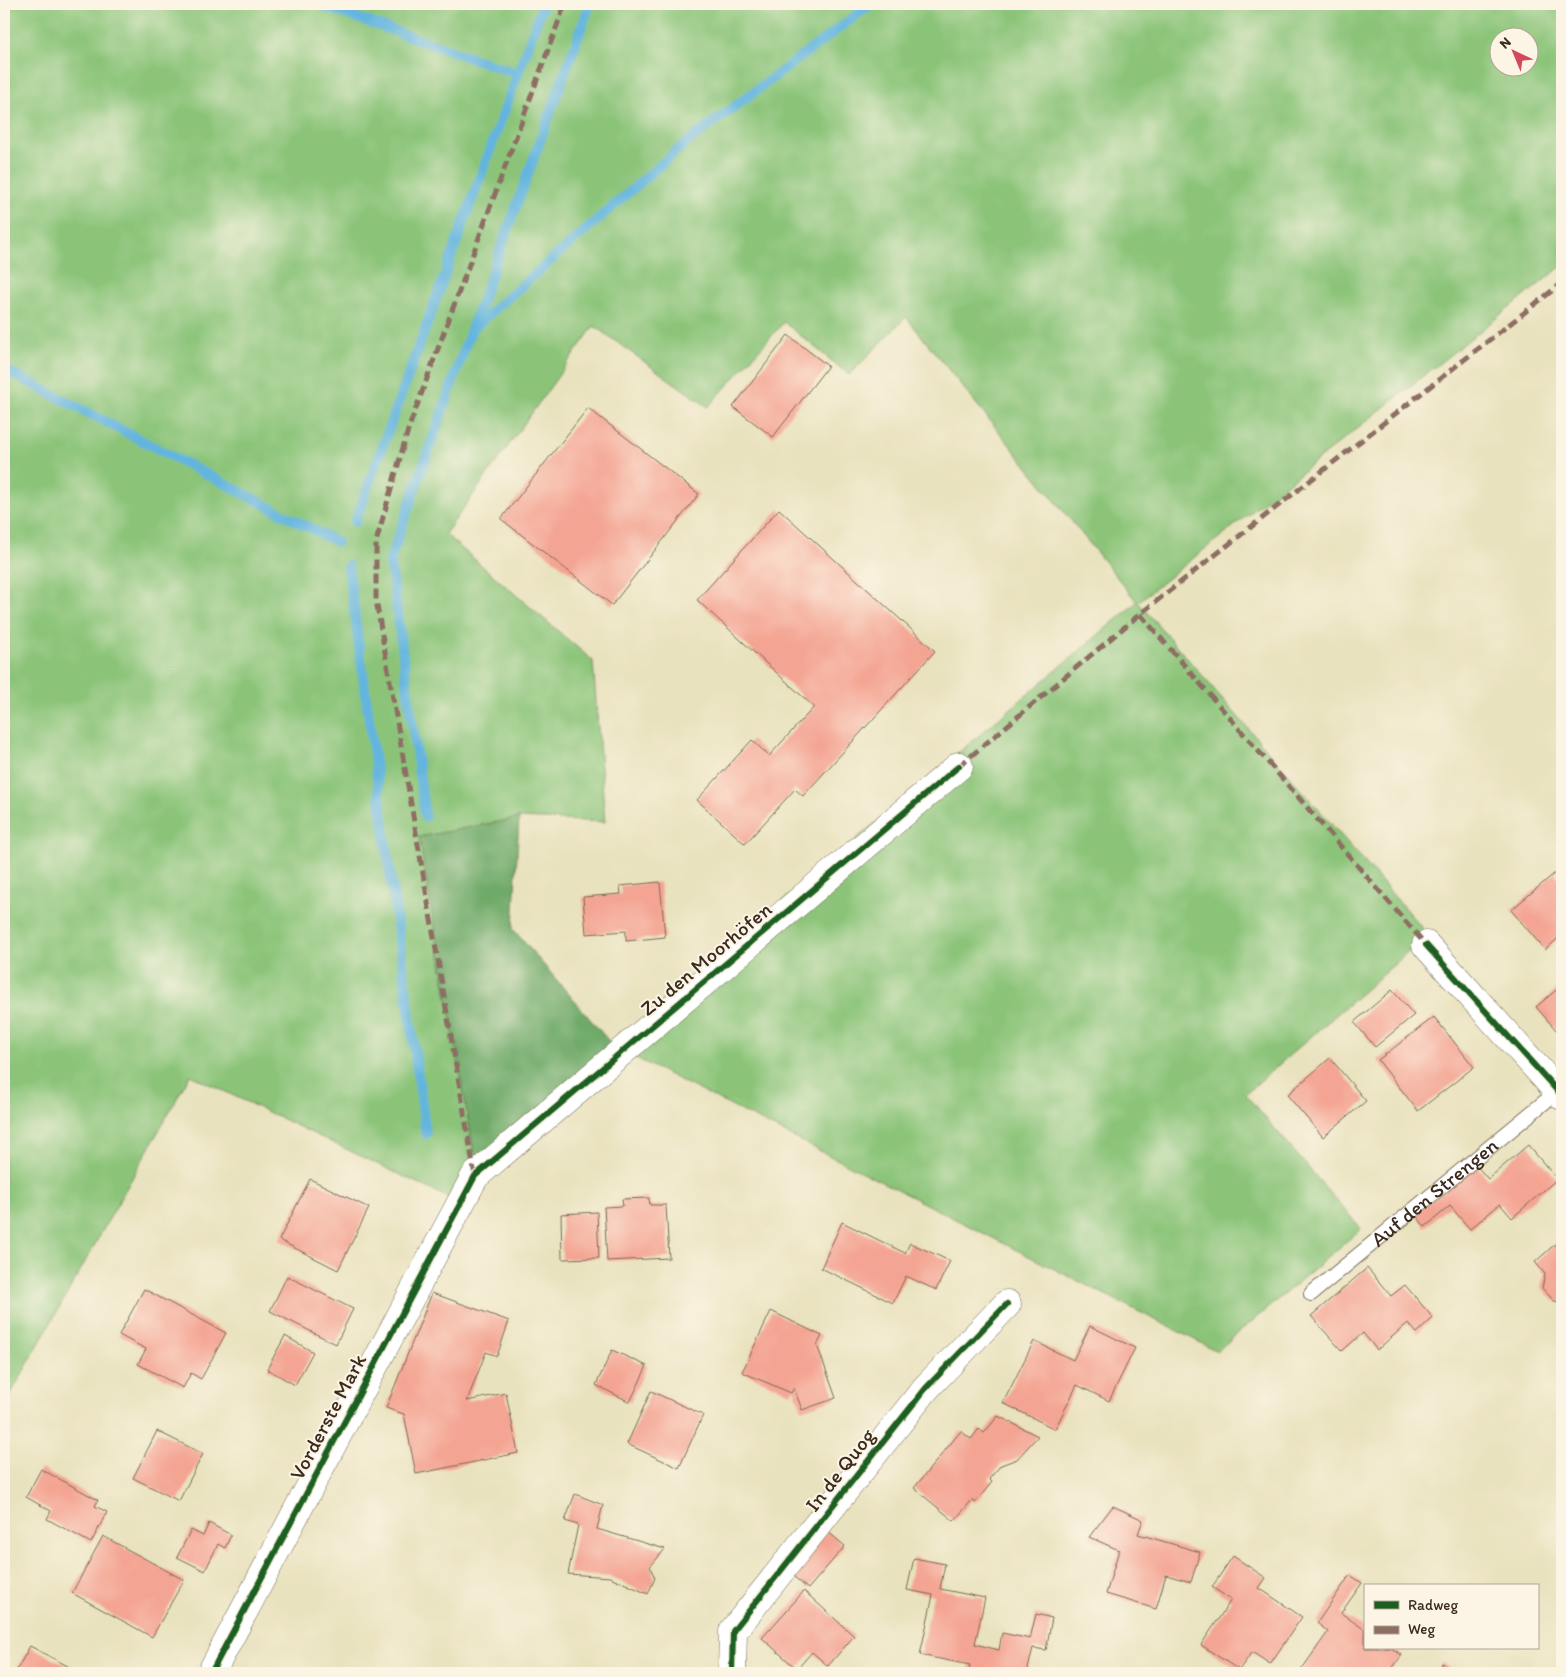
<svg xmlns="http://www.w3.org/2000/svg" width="1566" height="1677" font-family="Itim,sans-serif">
  <rect width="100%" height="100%" fill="#fcf5e5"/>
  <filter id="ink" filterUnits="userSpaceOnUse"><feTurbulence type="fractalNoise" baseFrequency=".02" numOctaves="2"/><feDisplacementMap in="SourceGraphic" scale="10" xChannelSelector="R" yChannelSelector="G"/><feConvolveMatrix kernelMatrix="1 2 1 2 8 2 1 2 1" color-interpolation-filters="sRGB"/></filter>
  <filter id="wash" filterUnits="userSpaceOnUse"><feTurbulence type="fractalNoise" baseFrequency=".0096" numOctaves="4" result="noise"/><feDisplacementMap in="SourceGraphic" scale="20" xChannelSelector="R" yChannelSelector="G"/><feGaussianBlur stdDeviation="1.12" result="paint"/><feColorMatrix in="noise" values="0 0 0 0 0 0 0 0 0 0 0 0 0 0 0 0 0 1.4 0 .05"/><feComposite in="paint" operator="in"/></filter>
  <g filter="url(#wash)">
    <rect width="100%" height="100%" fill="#e9e2be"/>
    <path fill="#8bc479" stroke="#63774c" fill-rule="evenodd" d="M4,4H1562V266L1138,602L1428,935L1245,1094L1361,1229L1217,1351L614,1047L785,899L1137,602L906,317L849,375L784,322L708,407L594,326L445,534L593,661L605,822L519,818L419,837L476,1163L453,1200L190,1075L4,1406ZM1498,38H1528V68H1498Z"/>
    <path fill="#70aa69" stroke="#566a44" d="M519,818L513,929L614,1047L476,1163L419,837Z"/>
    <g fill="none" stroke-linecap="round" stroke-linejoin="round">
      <g stroke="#63b5de" stroke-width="10">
        <path d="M317,4L518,74"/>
        <path d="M473,328L682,146L871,4"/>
        <path d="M4,369L337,542"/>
        <path d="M355,522L543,4"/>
        <path d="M348,566L426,1134"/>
        <path d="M425,817L390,560L471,330L590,4"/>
      </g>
    </g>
    <g id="blocks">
      <g fill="#f4a493">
        <path d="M788,335L828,366L773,437L733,407Z"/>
        <path d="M588,408L699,494L612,605L501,519Z"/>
        <path d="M779,509L935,651L803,796L795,789L745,844L697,800L752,740L769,756L814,707L697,600Z"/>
        <path d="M1555,873L1562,882V935L1545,950L1511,910Z"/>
        <path d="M660,882L665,937L626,941V931L586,934L583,897L621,894L620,886Z"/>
        <path d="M1562,985V1027L1557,1031L1536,1007Z"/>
        <path d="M1392,990L1414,1015L1375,1047L1354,1022Z"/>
        <path d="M1434,1017L1474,1067L1418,1111L1378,1060Z"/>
        <path d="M1330,1058L1366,1101L1323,1137L1287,1095Z"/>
        <path d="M1528,1145L1557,1179L1512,1218L1500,1204L1470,1229L1450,1206L1425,1227L1415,1214L1476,1165L1488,1179Z"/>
        <path d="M310,1179L369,1208L338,1270L279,1240Z"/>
        <path d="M649,1198L650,1205H666L669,1258L607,1261L604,1207L623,1206L622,1199Z"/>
        <path d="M597,1212L599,1258L562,1259L561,1214Z"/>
        <path d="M842,1222L905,1253L910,1243L950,1261L936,1290L906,1276L893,1303L821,1268Z"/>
        <path d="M1562,1238V1302L1554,1301L1542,1288L1545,1274L1535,1262Z"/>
        <path d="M1367,1268L1391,1296L1405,1285L1433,1318L1417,1333L1408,1323L1377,1350L1363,1333L1342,1351L1311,1316Z"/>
        <path d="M287,1276L353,1309L336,1344L270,1311Z"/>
        <path d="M144,1289L226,1333L201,1379L191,1373L183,1388L138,1364L146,1349L119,1335Z"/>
        <path d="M432,1293L509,1321L497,1356L486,1352L467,1401L506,1393L518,1453L416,1474L404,1414L386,1408Z"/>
        <path d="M771,1311L822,1336L817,1345L836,1398L802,1410L794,1388L791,1393L742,1372Z"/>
        <path d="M1090,1326L1135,1348L1109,1401L1077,1385L1055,1429L1003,1403L1034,1341L1073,1360Z"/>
        <path d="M285,1336L313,1352L295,1385L267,1369Z"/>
        <path d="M612,1350L647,1366L630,1402L596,1385Z"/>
        <path d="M651,1391L703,1415L679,1468L627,1444Z"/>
        <path d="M998,1416L1038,1436L1017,1459L1001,1465L989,1479L992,1482L975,1503L972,1500L954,1521L914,1488L961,1431L971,1439L979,1429L984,1433Z"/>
        <path d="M157,1431L203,1454L179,1501L133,1478Z"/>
        <path d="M41,1469L98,1500L95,1506L107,1512L91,1543L47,1519L51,1511L26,1497Z"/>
        <path d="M575,1494L603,1505L597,1529L665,1549L650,1567L655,1578L648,1594L610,1577L568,1574L578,1525L565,1521Z"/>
        <path d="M1113,1506L1143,1520L1138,1534L1200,1552L1191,1582L1166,1575L1156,1609L1106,1594L1119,1550L1089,1537Z"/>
        <path d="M209,1523L231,1535L225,1548L218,1544L205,1571L177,1557L191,1530L203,1536Z"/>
        <path d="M827,1531L845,1546L808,1589L790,1573Z"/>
        <path d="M103,1536L184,1580L152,1637L72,1593Z"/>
        <path d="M1233,1556L1266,1578L1259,1588L1302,1617L1270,1664L1252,1652L1239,1670L1201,1645L1231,1600L1212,1587Z"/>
        <path d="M914,1558L945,1564L940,1589L985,1598L975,1644L999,1650L1002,1633L1030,1639L1036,1614L1052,1618L1046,1650L1033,1648L1027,1673H974L969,1672L970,1665L920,1655L933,1595L907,1590Z"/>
        <path d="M1350,1575L1362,1583L1341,1613L1365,1630V1648H1391L1402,1655L1389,1673H1299L1328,1632L1317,1623Z"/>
        <path d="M804,1591L854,1636L828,1666L812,1652L797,1669L762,1638Z"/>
        <path d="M30,1646L75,1670L73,1673H15Z"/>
        <path d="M1442,1663L1458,1673H1435Z"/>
      </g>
    </g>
  </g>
  <g filter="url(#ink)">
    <use href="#blocks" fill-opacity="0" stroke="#786a56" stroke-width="1"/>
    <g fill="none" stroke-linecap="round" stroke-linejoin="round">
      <defs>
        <g id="service">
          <path id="s1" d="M1311,1294L1558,1091"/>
        </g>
        <g id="minor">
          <path d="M1426,945L1562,1096"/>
          <path d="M211,1673L475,1176L959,766"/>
          <path d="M732,1673L733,1631L926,1388L1007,1304"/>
        </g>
      </defs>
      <use href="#service" stroke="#786a56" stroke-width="16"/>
      <use href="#minor" stroke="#786a56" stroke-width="29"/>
      <use href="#service" stroke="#fff" stroke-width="14"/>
      <use href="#minor" stroke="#fff" stroke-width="28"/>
      <g stroke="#8d6e63" stroke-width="5" stroke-dasharray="10 5" stroke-linecap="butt">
        <path d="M1140,614L1426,945"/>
        <path d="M959,766L1140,614L1562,283"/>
        <path d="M475,1176L376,600V542L408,430L565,4"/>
      </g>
      <defs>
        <g id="cycleway">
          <path d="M1426,945L1562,1096"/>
          <path d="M211,1673L475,1176L959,766"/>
          <path d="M732,1673L733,1631L926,1388L1007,1304"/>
        </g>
      </defs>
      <use href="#cycleway" stroke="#fcf5e5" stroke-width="9"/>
      <use href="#cycleway" stroke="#1b5e20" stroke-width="6"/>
    </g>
  </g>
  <g text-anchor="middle" stroke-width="4" stroke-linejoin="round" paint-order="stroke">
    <g font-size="21" fill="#3b2a1e" stroke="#fcf5e5">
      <text transform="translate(706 959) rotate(-40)" y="7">Zu den Moorhöfen</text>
      <text dy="7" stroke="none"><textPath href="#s1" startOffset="160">Auf den Strengen</textPath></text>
      <text transform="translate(328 1417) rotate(-62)" y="7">Vorderste Mark</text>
      <text transform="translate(840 1470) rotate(-52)" y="7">In de Quog</text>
    </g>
  </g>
  <rect width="1566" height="1677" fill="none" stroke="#fcf5e5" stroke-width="20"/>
  <rect x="1364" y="1584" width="175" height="65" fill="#fcf5e5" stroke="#afa495"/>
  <rect x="1374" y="1601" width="25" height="8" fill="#1b5e20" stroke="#afa495"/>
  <text x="1408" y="1610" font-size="15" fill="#3b2a1e">Radweg</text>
  <rect x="1374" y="1626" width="25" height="8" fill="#8d6e63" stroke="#afa495"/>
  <text x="1408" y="1634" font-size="15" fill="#3b2a1e">Weg</text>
  <g transform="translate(1514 52) rotate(316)"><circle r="24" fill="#fcf5e5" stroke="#afa495"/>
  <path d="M0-4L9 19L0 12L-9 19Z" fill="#d1495b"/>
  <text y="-8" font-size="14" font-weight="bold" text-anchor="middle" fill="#3b2a1e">N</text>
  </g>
</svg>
